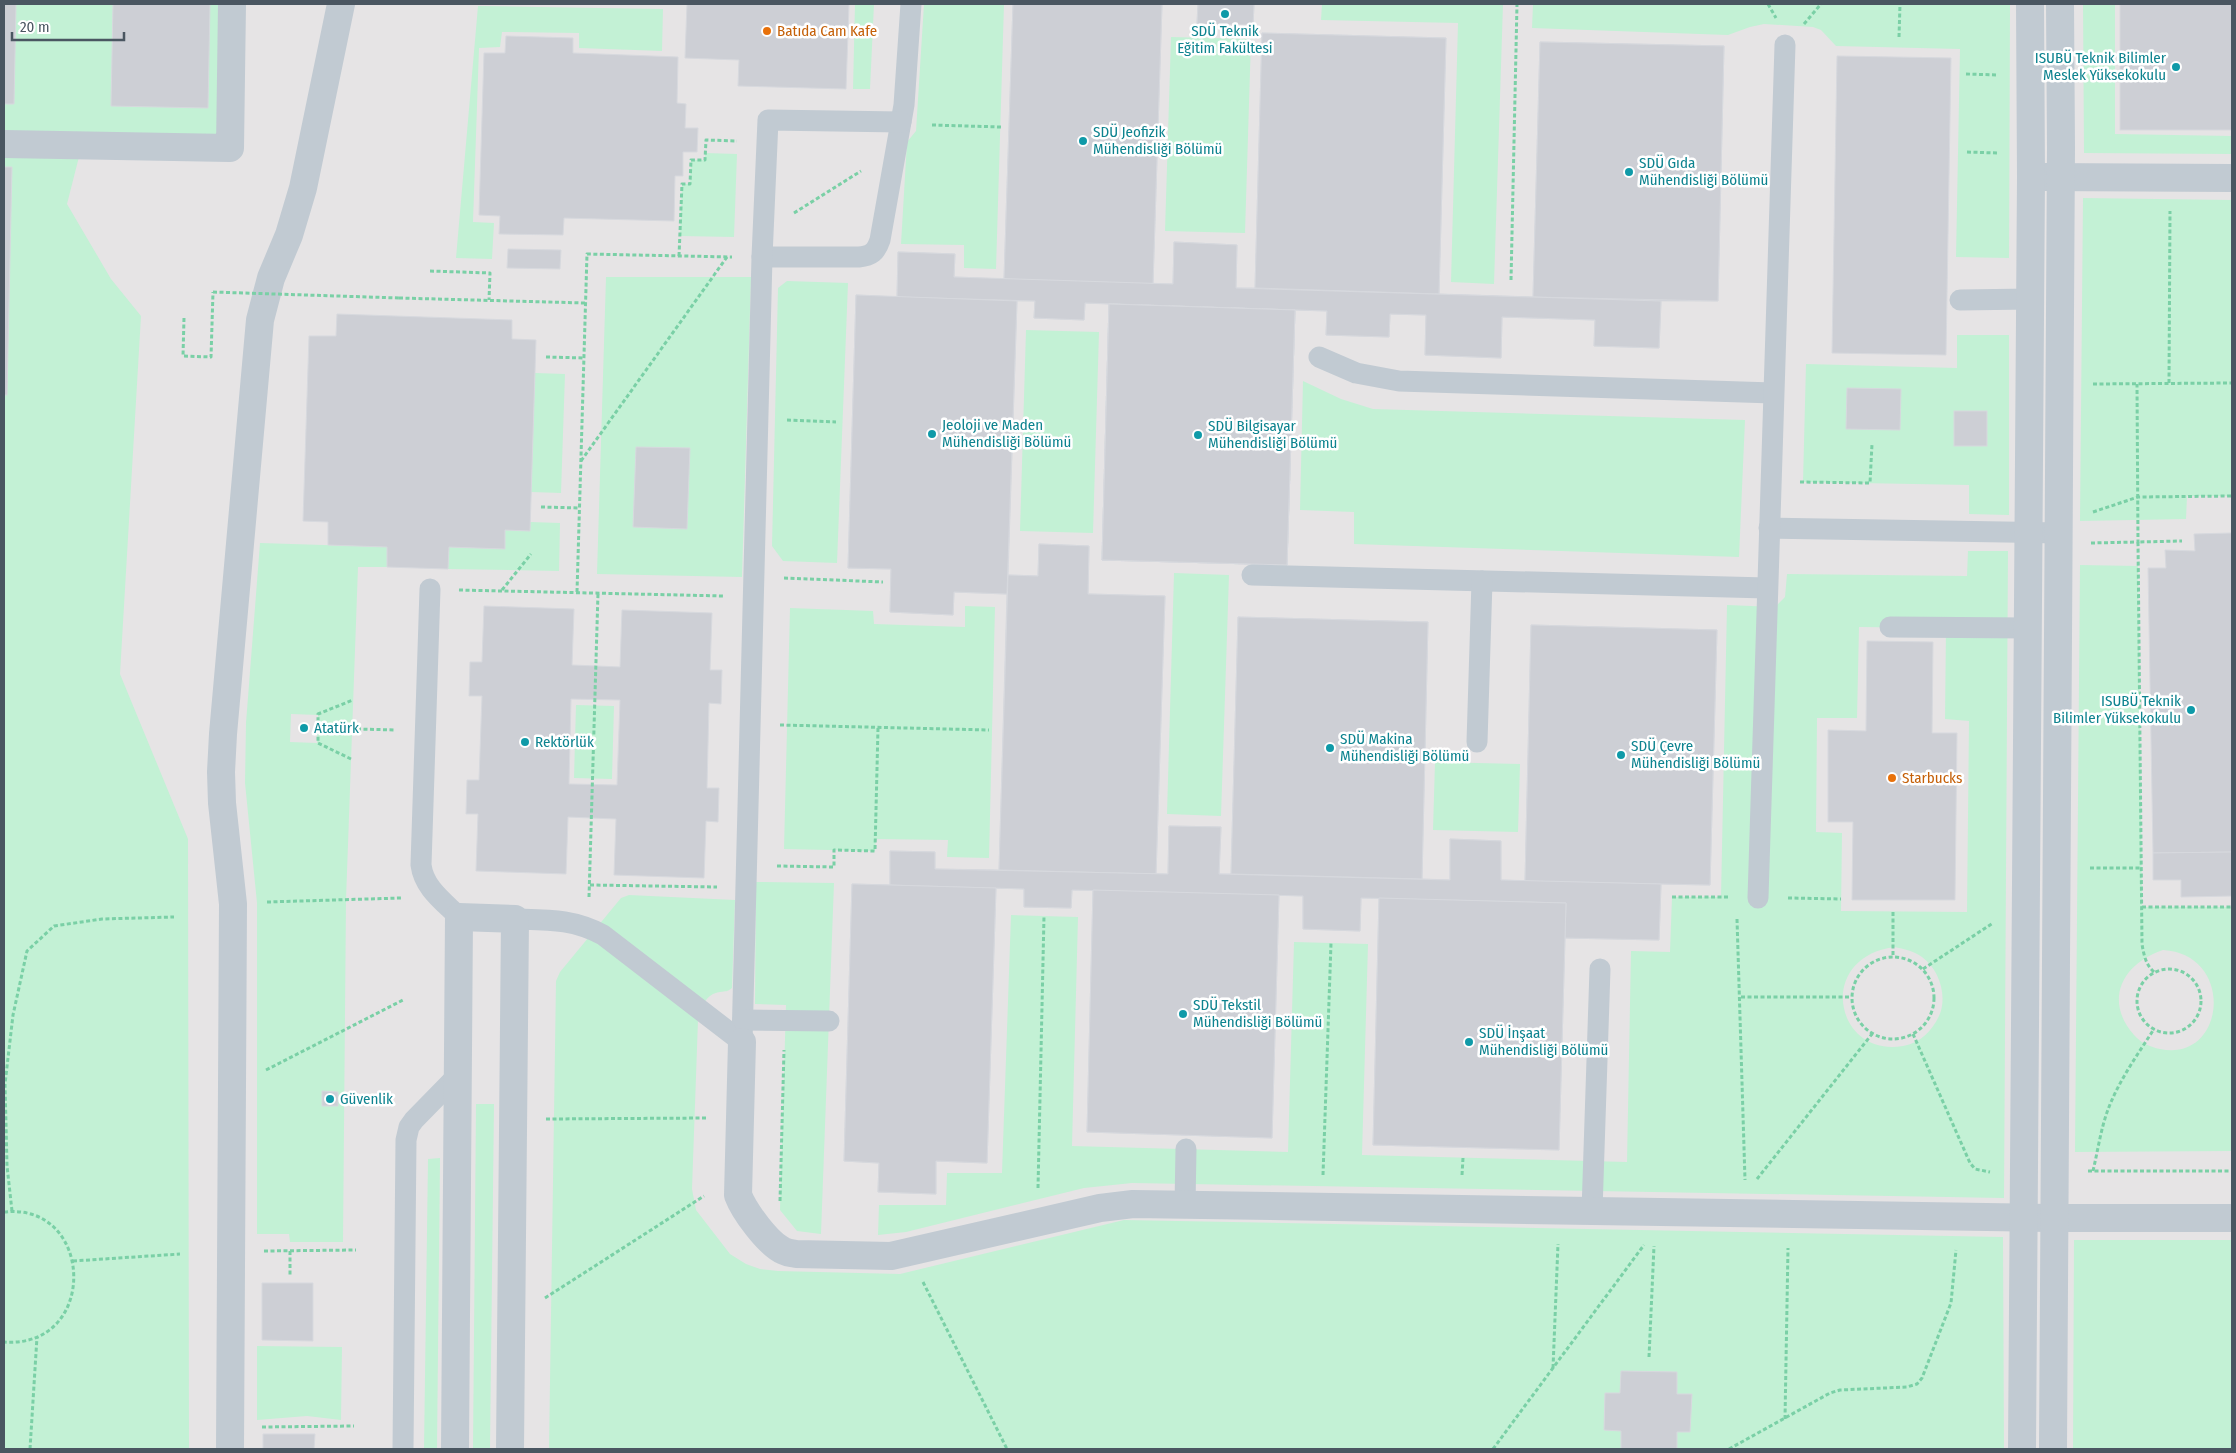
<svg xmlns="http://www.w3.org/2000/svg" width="2236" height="1453" font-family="'Fira Sans Condensed',sans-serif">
  <rect width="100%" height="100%" fill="#f5f3f3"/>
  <rect fill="#e6e4e5" x="4" y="4" width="2228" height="1445"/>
  <g fill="#c3f1d5" fill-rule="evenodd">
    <path d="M4,4H232L230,148L82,145L67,204L111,279L141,316L120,674L188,839L189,1449H4Z"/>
    <path d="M855,4H874L870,89H853Z"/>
    <path d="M924,4H1004L996,269L964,268V245L901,244L907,142L916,131Z"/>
    <path d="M1322,4H1503L1494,284L1451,282L1458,23L1321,20Z"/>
    <path d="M1533,4H2010L2009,258L1956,257L1960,49L1836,46L1821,30L1813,27L1764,24L1750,27L1728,35L1532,28Z"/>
    <path d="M2083,4H2115V134L2232,136V154L2084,153Z"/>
    <path d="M478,6L663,9L662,51L579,48V33L502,32L500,47L479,48L473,222L494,223L492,259L456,258Z"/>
    <path d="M1171,37L1251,39L1245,233L1165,231Z"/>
    <path d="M705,153L737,154L734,237L680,236L682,184H690L691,160H705Z"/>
    <path d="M2083,198L2232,200V496H2187L2186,519L2080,521Z"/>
    <path d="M606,277H751L742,577L597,574Z"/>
    <path d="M787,281L848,283L837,563L783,561L772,546L778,288Z"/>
    <path d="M1026,330L1099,332L1093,533L1020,531Z"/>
    <path d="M1957,335H2009V515L1969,514V485L1803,482L1806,364L1957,368Z"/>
    <path d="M535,373L565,374L561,493L531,492Z"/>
    <path d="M1303,381L1341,399L1373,409L1745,420L1739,557L1354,544V512L1300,510Z"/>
    <path d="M530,522L560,523L559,571L448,569L449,547L505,549V530L530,531Z"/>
    <path d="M260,543L387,547V567H358L346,900L343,1242H290L289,1234H257V903L245,783L246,723ZM291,714L318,715L317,743L290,742Z"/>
    <path d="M1968,551H2008L2004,1198L1132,1183L1084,1188L906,1232L878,1235L879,1205H946L947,1173H1002L1011,915L1078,917L1072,1146L1288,1152L1294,942L1368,944L1362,1155L1627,1162L1631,951L1670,952L1672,897H1721L1727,605L1775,607L1785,597L1787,574L1967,576ZM1859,627L1946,628L1945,719L1969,721L1967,912L1841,911L1842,833L1816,832L1817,718H1857ZM1894,947C1904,949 1914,951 1922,957C1939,969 1948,996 1939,1016C1932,1031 1920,1043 1903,1046C1835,1058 1815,958 1894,947Z"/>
    <path d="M2080,565L2138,566L2142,907H2232V1151L2075,1152ZM2163,950C2236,954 2226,1063 2160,1049C2150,1047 2141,1043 2134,1035C2103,1000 2123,963 2163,950Z"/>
    <path d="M1174,573L1229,575L1221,816L1167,814Z"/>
    <path d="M965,606L995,607L989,858L947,857L948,840L876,839L875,851L784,849L790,608L873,611L874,624L965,627Z"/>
    <path d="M576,705L614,706L612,779L574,778Z"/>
    <path d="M1435,762L1520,764L1518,832L1433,830Z"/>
    <path d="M756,882L834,883L821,1234L797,1231L780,1210L786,1005L755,1004Z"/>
    <path d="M629,895L735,900L732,988C727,992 726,991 720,992C705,994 701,1008 698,1020L692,1189L696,1210L730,1254L746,1264L760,1269L778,1271L900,1274L1124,1220L2003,1237L2004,1449H1677V1432L1690,1431L1692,1395L1677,1394V1372L1621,1371L1620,1393H1605L1604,1430L1621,1431V1449H549L556,981L560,972L621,898Z"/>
    <path d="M476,1104H494L490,1449H473Z"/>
    <path d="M440,1158L437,1449H424L428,1159Z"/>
    <path d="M2074,1240H2232V1449H2073Z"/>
    <path d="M257,1346L342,1347L341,1420L307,1416L257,1420Z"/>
  </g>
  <g fill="#cdcfd5" stroke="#d7d9de" fill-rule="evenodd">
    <path d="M4,4H16L14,104H4Z"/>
    <path d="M113,4H210L208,108L111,106Z"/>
    <path d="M687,4H849L846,89L738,86L739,60L685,58Z"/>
    <path d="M1013,4H1162L1153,284H1173L1174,242L1237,245L1236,288H1255L1262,33L1446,38L1439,294L1533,297L1540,42L1724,46L1718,301H1661L1659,348L1594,346L1595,320L1502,317L1501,358L1425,355L1426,315L1390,314L1389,337L1326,335L1327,311L1295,310L1287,565L1102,560L1109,304L1085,303L1084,320L1034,318L1035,301H1017L1008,575L1038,576L1039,544L1089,546L1088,594L1165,596L1156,874H1168L1169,826L1221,827L1219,874H1231L1238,617L1428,622L1422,879L1450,880V839L1501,841V880L1525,881L1531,625L1717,630L1710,885L1661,884L1659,940L1565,938L1559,1150L1373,1145L1379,898H1361L1360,931L1303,929V896L1279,895L1272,1138L1087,1132L1093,890H1072L1071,908L1024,907V889L996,888L987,1163L936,1161V1194L878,1192L879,1163L844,1161L852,884L890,885V851L935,852V869L999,870L1007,594L954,592L953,615L890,612L891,569L848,568L856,295L897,297L898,252L955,254L954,277L1004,279Z"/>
    <path d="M1013,4H1162L1153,284L1004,279Z"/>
    <path d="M1198,4H1254L1253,25L1197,24Z"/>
    <path d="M1198,4H1254L1253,25L1197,24Z"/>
    <rect x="2120" y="4" width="112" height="126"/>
    <path d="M1262,33L1446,38L1439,294L1255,288Z"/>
    <path d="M506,36L573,38V53L678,57L677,103L686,104L685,128H698L697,152H683V176H675L674,221L564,218L563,235L499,234L500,216L479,215L484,53H505Z"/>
    <path d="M1540,42L1724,46L1718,301L1533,297Z"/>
    <path d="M1837,56L1951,58L1946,355L1832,353Z"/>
    <path d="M4,167H12L7,395H4Z"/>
    <path d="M1174,242L1237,245L1236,288L1661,301L1659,348L1594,346L1595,320L1502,317L1501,358L1425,355L1426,315L1390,314L1389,337L1326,335L1327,311L1085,303L1084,320L1034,318L1035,301L897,297L898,252L955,254L954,277L1173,284Z"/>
    <path d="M508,249L561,250L560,269L507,268Z"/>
    <path d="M856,295L1017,301L1007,594L954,592L953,615L890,612L891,569L848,568Z"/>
    <path d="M1109,304L1295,310L1287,565L1102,560Z"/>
    <path d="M1109,304L1295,310L1287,565L1102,560Z"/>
    <path d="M1109,304L1295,310L1287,565L1102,560Z"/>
    <path d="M337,314L512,320V339L536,340L530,531L505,530V549L449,547L448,569L387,567V547L328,545V522L303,521L309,336H336Z"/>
    <path d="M1847,388L1901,389L1900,430L1846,429Z"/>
    <rect x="1954" y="411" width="33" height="35"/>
    <path d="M636,447L690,448L687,529L633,527Z"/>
    <path d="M2232,533V852L2153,853L2148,568H2166L2165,550L2195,551L2194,534Z"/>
    <path d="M1039,544L1089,546L1088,594L1165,596L1156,874L999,870L1008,575L1038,576Z"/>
    <path d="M484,606L574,609L572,665L620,667L622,610L712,613L710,670H722L721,704L709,703L707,788H719L718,822L706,821L704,878L614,875L616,819L568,817L566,874L476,871L478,814H466L467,780H479L482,696H469L470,662H482ZM571,699L620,700L617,785L569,784Z"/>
    <path d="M1238,617L1428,622L1422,879L1231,874Z"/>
    <path d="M1531,625L1717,630L1710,885L1525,881Z"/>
    <path d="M1867,641L1933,642L1932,733H1957L1955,900H1852L1853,822H1828V730L1866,731Z"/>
    <path d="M1169,826L1221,827L1219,874L1450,880V839L1501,841V880L1661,884L1659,940L1565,938L1566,903L1361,898L1360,931L1303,929V896L1072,890L1071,908L1024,907V889L890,885V851L935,852V869L1168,874Z"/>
    <path d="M2232,852V896L2181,897V880H2153V853Z"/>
    <path d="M852,884L996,888L987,1163L936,1161V1194L878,1192L879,1163L844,1161Z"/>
    <path d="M1093,890L1279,895L1272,1138L1087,1132Z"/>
    <path d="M1379,898L1566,903L1559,1150L1373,1145Z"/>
    <path d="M322,1091L338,1092V1106H322Z"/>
    <path d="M262,1283H313V1341L262,1340Z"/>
    <path d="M1621,1371L1677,1372V1394H1692L1690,1432H1677V1449H1621V1431L1604,1430L1605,1393H1620Z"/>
    <path d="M263,1434H315L314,1449H263Z"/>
  </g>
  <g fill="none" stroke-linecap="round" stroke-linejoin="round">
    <g stroke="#7ad0a6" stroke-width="3" stroke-dasharray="4 2.5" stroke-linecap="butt">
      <path d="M1768,4L1776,18"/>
      <path d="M1804,24L1821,4"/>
      <path d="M1899,37L1900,4"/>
      <path d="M1966,74L1998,75"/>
      <path d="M932,125L1001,127"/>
      <path d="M1967,152L1997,153"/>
      <path d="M794,213L861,171"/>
      <path d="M679,256L682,184H690L691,160H705L706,140L737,141"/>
      <path d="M430,271L490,273L489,300"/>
      <path d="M1511,280L1517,4"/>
      <path d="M399,298L585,303"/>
      <path d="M184,318L183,356L211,357L213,292"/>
      <path d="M546,357L584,358"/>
      <path d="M2169,383L2170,211"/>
      <path d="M2093,384L2232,383"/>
      <path d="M787,420L836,422"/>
      <path d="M581,461L727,257"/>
      <path d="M1800,482L1870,483L1872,444"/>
      <path d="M541,507L579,508"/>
      <path d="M2093,512L2138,497L2232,496"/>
      <path d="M2091,543L2138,542L2137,384"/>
      <path d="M784,578L883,582"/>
      <path d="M459,590L723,596"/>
      <path d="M502,590L531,554"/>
      <path d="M577,592L587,254L732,257"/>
      <path d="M780,725L989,730"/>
      <path d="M318,728L395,730"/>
      <path d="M351,759L318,743V714L353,700"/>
      <path d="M777,866L834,867V850L875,851L878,728"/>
      <path d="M2090,868H2142"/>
      <path d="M590,885L717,887"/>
      <path d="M589,897L598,593"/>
      <path d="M1672,897H1729"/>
      <path d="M1788,898L1841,899"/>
      <path d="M267,902L401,898"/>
      <path d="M2142,907H2232"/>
      <path d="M1893,912V956"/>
      <path d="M1737,919L1745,1180"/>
      <circle cx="1893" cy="998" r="41"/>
      <path d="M1923,969L1993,923"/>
      <circle cx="2169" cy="1001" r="32"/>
      <path d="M2154,972C2146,965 2144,956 2142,944L2138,542L2182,541"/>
      <path d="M1741,997H1851"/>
      <path d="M1913,1034L1970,1163L1975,1169L1990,1172"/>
      <path d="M266,1070L403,1000"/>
      <path d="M546,1119L707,1118"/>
      <path d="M2088,1171H2232"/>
      <path d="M2093,1171C2098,1150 2101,1127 2109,1107C2120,1079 2138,1054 2154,1029"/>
      <path d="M1323,1175L1331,943"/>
      <path d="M1462,1175L1463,1158"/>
      <path d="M1757,1179L1872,1034"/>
      <path d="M1038,1188L1044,916"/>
      <path d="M780,1201L784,1050"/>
      <path d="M12,1211L7,1166L5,1084L13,1015L27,951L54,926L102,919L174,917"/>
      <path d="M4,1212C95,1202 99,1349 4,1342"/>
      <path d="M264,1251L356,1250"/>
      <path d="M290,1251V1275"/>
      <path d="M73,1261L180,1254"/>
      <path d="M923,1282L1007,1449"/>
      <path d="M545,1298L704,1196"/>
      <path d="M1649,1357L1654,1246"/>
      <path d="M1553,1368L1558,1244"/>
      <path d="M1785,1419L1788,1248"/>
      <path d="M262,1427L354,1426"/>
      <path d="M30,1449L37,1337"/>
      <path d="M1493,1449L1644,1245"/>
      <path d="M1729,1449L1830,1393L1840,1390L1907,1387L1917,1384L1922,1378L1951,1303L1956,1250"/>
    </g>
    <g stroke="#c1cad2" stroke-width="21">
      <path d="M762,257H859C871,256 876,252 880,240L904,105L911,4"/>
      <path d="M1960,300L2030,299"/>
      <path d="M1319,357L1356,373L1399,381L1773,393"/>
      <path d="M1769,528L2058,533"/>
      <path d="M1252,575L1767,588"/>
      <path d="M430,589L421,865C424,888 443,901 459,917"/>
      <path d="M1890,627L2028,628"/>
      <path d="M1477,742L1482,581"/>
      <path d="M1758,898L1785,45"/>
      <path d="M515,919C549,920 573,919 603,935L742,1042L762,257L768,120L901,122"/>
      <path d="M743,1020L829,1021"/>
      <path d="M1185,1205L1186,1149"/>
      <path d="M1592,1211L1600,969"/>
      <path d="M403,1449L406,1140L409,1127L414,1120L458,1075"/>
    </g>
    <g stroke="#c1cad2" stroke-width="28">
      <path d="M4,144L230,148L232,4"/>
      <path d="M2042,177L2232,178"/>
      <path d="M742,1042L738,1195C744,1211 768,1244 784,1251C788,1253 792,1253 796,1254L891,1256L1100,1208L1133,1204L2054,1218H2232"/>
      <path d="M230,1449L233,904L222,803L221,772L223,734L260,320L271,278L289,235L303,188L341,4"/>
      <path d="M455,1449L459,917L515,919L510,1449"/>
      <path d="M2022,1449L2031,177L2030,4"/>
      <path d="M2053,1449L2061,148L2060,4"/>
    </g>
    <path stroke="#7ad0a6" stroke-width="3" stroke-dasharray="4 2.5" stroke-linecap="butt" d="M213,292L399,298"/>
  </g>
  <g fill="#0f9aa8" stroke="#fff" stroke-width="2">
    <circle cx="1225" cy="14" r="5"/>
    <circle cx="2176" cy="67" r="5"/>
    <circle cx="1083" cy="141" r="5"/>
    <circle cx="1629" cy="172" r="5"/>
    <circle cx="932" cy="434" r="5"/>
    <circle cx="1198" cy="435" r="5"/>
    <circle cx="2191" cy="710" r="5"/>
    <circle cx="304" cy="728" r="5"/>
    <circle cx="525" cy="742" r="5"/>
    <circle cx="1330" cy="748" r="5"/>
    <circle cx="1621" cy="755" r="5"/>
    <circle cx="1183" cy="1014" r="5"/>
    <circle cx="1469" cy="1042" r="5"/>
    <circle cx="330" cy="1099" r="5"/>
  </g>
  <g fill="#e8710a" stroke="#fff" stroke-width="2">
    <circle cx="767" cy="31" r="5"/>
    <circle cx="1892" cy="778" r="5"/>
  </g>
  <g text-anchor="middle" stroke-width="5" stroke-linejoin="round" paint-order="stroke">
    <g font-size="15" fill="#c56008" stroke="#fff" text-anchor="start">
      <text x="777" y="36">Batıda Cam Kafe</text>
      <text x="1902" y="783">Starbucks</text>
    </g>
    <g font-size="15" fill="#0d838f" stroke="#fff" text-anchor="start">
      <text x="1225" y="36" text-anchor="middle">SDÜ Teknik<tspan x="1225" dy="17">Eğitim Fakültesi</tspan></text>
      <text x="2166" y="63" text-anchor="end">ISUBÜ Teknik Bilimler<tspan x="2166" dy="17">Meslek Yüksekokulu</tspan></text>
      <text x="1093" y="137">SDÜ Jeofizik<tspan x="1093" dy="17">Mühendisliği Bölümü</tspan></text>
      <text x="1639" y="168">SDÜ Gıda<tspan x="1639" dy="17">Mühendisliği Bölümü</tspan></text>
      <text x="942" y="430">Jeoloji ve Maden<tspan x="942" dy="17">Mühendisliği Bölümü</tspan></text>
      <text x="1208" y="431">SDÜ Bilgisayar<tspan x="1208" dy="17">Mühendisliği Bölümü</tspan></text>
      <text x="2181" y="706" text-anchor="end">ISUBÜ Teknik<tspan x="2181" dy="17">Bilimler Yüksekokulu</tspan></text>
      <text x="314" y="733">Atatürk</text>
      <text x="1340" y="744">SDÜ Makina<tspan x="1340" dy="17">Mühendisliği Bölümü</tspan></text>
      <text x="535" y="747">Rektörlük</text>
      <text x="1631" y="751">SDÜ Çevre<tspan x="1631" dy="17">Mühendisliği Bölümü</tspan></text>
      <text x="1193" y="1010">SDÜ Tekstil<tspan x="1193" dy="17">Mühendisliği Bölümü</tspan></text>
      <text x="1479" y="1038">SDÜ İnşaat<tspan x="1479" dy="17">Mühendisliği Bölümü</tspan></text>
      <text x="340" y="1104">Güvenlik</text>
    </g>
  </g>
  <rect width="2236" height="1453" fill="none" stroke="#4a5661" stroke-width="10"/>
  <path d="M12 32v8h112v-8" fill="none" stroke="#4a5661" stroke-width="2.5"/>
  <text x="20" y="32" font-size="15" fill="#4a5661" stroke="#ffffff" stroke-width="4" paint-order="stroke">20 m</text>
</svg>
